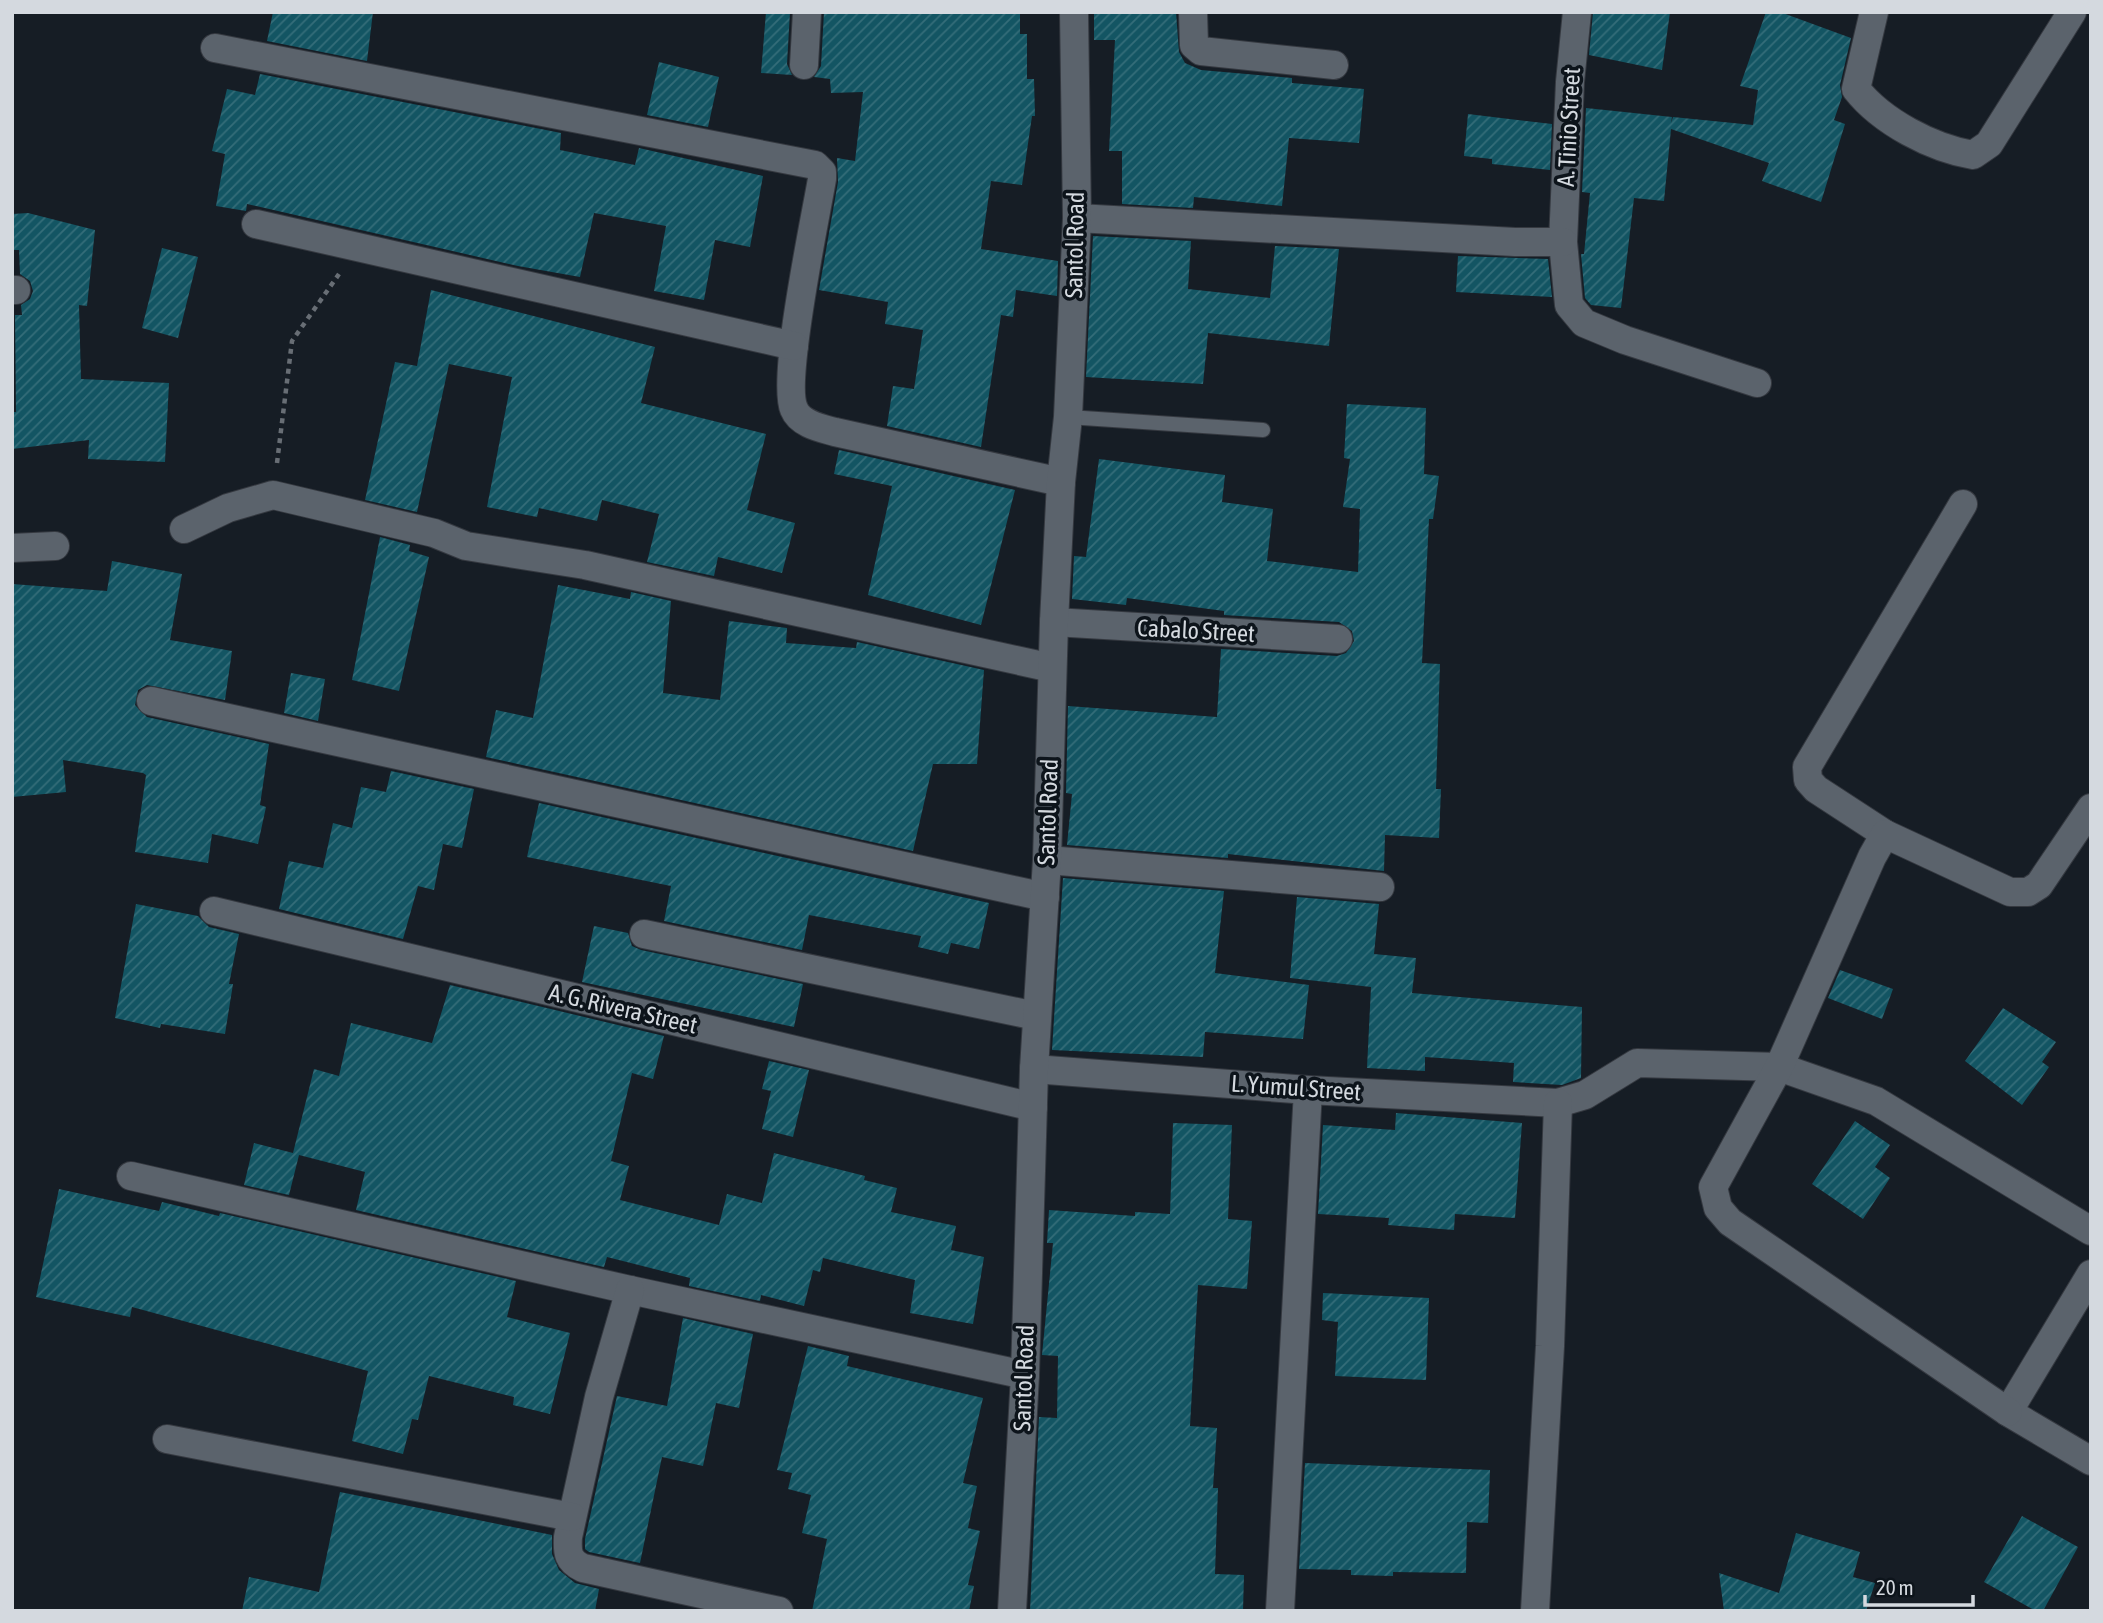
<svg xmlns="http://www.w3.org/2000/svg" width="2103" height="1623" font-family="'Asap Condensed',sans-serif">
  <defs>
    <pattern id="building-hatch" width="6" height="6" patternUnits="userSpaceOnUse" patternTransform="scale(1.75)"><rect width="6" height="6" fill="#135563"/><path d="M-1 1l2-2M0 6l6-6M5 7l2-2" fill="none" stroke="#346d79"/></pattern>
  </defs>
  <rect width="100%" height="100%" fill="#161d25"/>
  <g fill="url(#building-hatch)">
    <path d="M273,12H373L367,61L267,41Z"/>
    <path d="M766,12H790L787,64L792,75L761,73Z"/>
    <path d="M824,12H1020V34H1027V79H1034L1035,116H1032L1022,185L991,181L981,249L1058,261L1057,296L1016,290L1013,317L1001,315L981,447L887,426L893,386L914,389L923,330L885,324L888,302L819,290L838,182L837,158L855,161L863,92L831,93L830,79L814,77L821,66Z"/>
    <path d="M1094,12H1176L1179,52L1185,63L1201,70L1292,78V83L1364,89L1359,143L1289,138L1282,206L1194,197L1193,208L1122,204V151H1109L1115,40H1094Z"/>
    <path d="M1593,12H1670L1662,70L1589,55Z"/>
    <path d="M1766,12H1780L1851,38L1840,85L1842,97L1834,120L1845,124L1821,202L1762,181L1769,163L1671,129L1664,201L1634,198L1621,308L1591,305L1585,298L1581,254H1584L1590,193L1582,192L1586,108L1672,117L1671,123L1673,117L1753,125L1758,90L1740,86Z"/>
    <path d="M659,62L719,77L708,127L647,115Z"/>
    <path d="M260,74L561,133L560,150L635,165L639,148L763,176L750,247L715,240L704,300L654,291L666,226L594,213L580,277L518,266L247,204L246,211L216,206L225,154L212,151L227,89L255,95Z"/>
    <path d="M1468,114L1552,124L1550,170L1492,164V159L1464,156Z"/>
    <path d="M28,213L95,230L87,306L79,305L81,379L169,383L165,462L88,459L89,440L12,449V412H16L15,315H22L21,305L30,299L33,291L30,281L20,274L19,250H12V214Z"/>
    <path d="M1093,236L1191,241L1188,289L1270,298L1275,246L1339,249L1329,346L1208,333L1203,384L1086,377Z"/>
    <path d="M162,248L198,257L178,338L142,328Z"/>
    <path d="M1458,256L1548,259L1552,297L1456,292Z"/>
    <path d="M431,290L655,347L641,403L766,434L747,510L795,523L782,573L718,557L714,576L647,562L659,514L602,500L597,521L539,508L537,517L487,507L512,377L449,364L417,512L365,500L395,362L417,366Z"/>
    <path d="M1347,404L1426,408L1424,474L1439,476L1433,519H1429L1422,663L1440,664L1436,789H1441L1439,838L1385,835L1384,871L1228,854V858L1067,845L1072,794L1066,793L1068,706L1217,717L1221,649L1337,656L1346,653L1354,641L1352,631L1339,622L1224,615V611L1127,598L1126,605L1072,599L1074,556L1086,557L1099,459L1225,475L1222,502L1273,509L1267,561L1358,572L1360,509L1343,507L1350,459L1344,458Z"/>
    <path d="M839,450L1015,490L981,625L868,595L892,486L834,474Z"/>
    <path d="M380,537L410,545L409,551L429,557L399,691L352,680Z"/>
    <path d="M112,561L182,574L170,640L232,651L225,700L147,685L138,690L135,705L147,717L269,744L260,805L266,807L258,844L212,834L208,863L135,852L146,775L143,773L63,760L66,792L12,797V584L107,591Z"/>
    <path d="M558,585L630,599L631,592L671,601L663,693L720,700L729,621L787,628L786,643L856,648L857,642L984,670L977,764H933L913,851L486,757L496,710L533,718Z"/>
    <path d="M291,673L325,679L318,721L284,713Z"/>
    <path d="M391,771L474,789L462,848L443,844L434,890L418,886L403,939L279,909L289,861L323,868L333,823L352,828L361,787L386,792Z"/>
    <path d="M539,803L989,903L979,949L951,943L948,954L918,947L921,936L809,915L802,950L664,921L671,886L527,857Z"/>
    <path d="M1063,878L1224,891L1215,973L1309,985L1303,1039L1205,1032L1203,1057L1052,1050Z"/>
    <path d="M1297,897L1379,904L1374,954L1416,958L1412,993L1582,1007L1581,1078L1562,1085L1513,1082L1514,1063L1425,1057V1071L1367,1068L1371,987L1290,978Z"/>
    <path d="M136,904L198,916L209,927L239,934L229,984H233L225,1034L161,1024L160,1028L115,1018Z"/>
    <path d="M594,926L628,933L632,946L641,950L803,984L794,1027L582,982Z"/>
    <path d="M1840,970L1893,989L1882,1019L1828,998Z"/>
    <path d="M450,985L664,1036L653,1079L632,1073L611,1161L629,1166L620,1200L719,1225L727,1194L762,1203L774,1153L865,1176L864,1180L897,1188L891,1212L956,1226L951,1250L984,1257L973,1324L910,1313L915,1280L823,1258L820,1272L813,1270L804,1306L761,1295L760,1301L689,1286L690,1278L607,1257L604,1267L356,1210L365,1172L299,1155L289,1195L244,1185L254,1143L293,1153L314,1069L339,1076L351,1023L432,1043Z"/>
    <path d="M2003,1008L2056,1042L2042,1062L2049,1067L2022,1105L1965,1061Z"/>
    <path d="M769,1061L809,1070L793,1137L762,1129L771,1091L762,1089Z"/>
    <path d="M1396,1113L1522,1123L1515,1218L1455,1214L1454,1230L1388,1225L1389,1218L1318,1214L1323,1125L1395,1130Z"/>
    <path d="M1855,1121L1890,1145L1875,1167L1890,1178L1863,1219L1812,1184Z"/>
    <path d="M1173,1123L1232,1125L1228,1219L1252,1221L1247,1289L1198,1285L1190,1426L1217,1428L1213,1488H1218L1215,1574L1244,1575L1243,1611H1030L1039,1417L1057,1418L1058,1356L1042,1355L1053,1243H1047L1049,1210L1135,1216V1212L1170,1214Z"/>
    <path d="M59,1189L159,1211L162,1202L219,1216L220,1213L516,1281L507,1317L570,1333L550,1414L513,1405L514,1397L429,1376L418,1420L412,1419L403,1454L352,1441L368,1371L132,1307L130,1317L36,1297Z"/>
    <path d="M1323,1293L1429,1298L1426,1380L1335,1376L1338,1322L1322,1320Z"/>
    <path d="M683,1318L753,1334L739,1408L716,1403L703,1466L662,1457L640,1563L589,1552L585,1549V1539L617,1396L667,1406Z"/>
    <path d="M808,1346L849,1356L847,1366L983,1398L963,1483L977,1486L968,1528L980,1531L968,1585L974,1586L969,1611H812L827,1539L802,1533L811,1495L788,1489L792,1473L777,1470Z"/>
    <path d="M1305,1463L1490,1470L1488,1523L1467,1522L1466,1573L1393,1572V1576L1351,1575V1570L1299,1569Z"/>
    <path d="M340,1492L552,1535V1554L559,1570L575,1583L599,1589L595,1611H242L249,1577L319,1592Z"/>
    <path d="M2022,1516L2078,1547L2043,1611H2036L1984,1582Z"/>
    <path d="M1796,1533L1860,1552L1853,1577L1875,1583L1866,1611H1724L1719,1573L1779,1593Z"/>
  </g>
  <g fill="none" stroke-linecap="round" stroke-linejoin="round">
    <defs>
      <path id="lane" d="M1068,417L1263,430"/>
      <g id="street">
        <path d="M1193,12L1194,45L1201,51L1334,65"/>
        <path d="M1577,12L1570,82L1563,242L1569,305L1584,323L1625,340L1757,383"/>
        <path d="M1874,12L1856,89C1882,122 1932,148 1973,155L1989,144L2072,12"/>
        <path d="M215,48L815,165L822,172V179C815,220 781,380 794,409C800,424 821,428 835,432L1061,482"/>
        <path d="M804,65L807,12"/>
        <path d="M1077,218L1515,242H1563"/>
        <path d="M256,224L794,346"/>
        <path d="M12,290H16"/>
        <path d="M184,529L228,508L273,495L434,533L466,546L585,565L1052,668"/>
        <path d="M12,548L55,546"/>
        <path d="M1054,622L1338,639"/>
        <path d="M151,701L1045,897"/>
        <path d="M1885,834L1816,789L1808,780L1807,767L1963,504"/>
        <path d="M1047,860L1380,887"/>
        <path d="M214,911L1033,1107"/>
        <path d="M644,934L1036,1016"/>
        <path d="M1034,1069L1308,1090L1558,1103L1585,1095L1637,1063L1779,1067L1876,1101L2091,1231"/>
        <path d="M131,1176L630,1290L1025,1375"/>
        <path d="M2091,1274L2008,1412L2091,1461"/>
        <path d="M630,1290L599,1397L568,1537C567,1553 568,1561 583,1568L779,1611"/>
        <path d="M2008,1412L1730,1222L1718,1208L1713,1187L1779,1067L1872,857L1885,834L2010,892H2028L2039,885L2091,808"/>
        <path d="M167,1439L572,1517"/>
        <path d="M1012,1611L1025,1375L1034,1069L1047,860L1054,622L1061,482L1068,417L1077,218L1074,12"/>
        <path d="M1280,1611L1308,1090"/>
        <path d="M1535,1611L1550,1346L1558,1103"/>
      </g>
    </defs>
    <use href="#lane" stroke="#353940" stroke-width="16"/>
    <use href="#street" stroke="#353940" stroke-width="30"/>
    <path stroke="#686e75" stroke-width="4.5" stroke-dasharray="5 5" stroke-linecap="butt" d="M277,463L292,341L339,274"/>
    <use href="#lane" stroke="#5b636c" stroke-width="14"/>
    <use href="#street" stroke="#5b636c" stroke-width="28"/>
  </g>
  <g text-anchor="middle" stroke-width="7" stroke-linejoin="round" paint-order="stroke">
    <g font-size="24" fill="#d4d9df" stroke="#0d141b">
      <text transform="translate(1569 127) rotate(-87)" y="8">A. Tinio Street</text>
      <text transform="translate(1075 245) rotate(-89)" y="8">Santol Road</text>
      <text transform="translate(1196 631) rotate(3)" y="8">Cabalo Street</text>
      <text transform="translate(1048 812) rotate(-88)" y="8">Santol Road</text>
      <text transform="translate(623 1009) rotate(13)" y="8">A. G. Rivera Street</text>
      <text transform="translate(1296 1088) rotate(4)" y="8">L. Yumul Street</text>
      <text transform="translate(1024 1378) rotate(-88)" y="8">Santol Road</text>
    </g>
  </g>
  <rect width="2103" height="1623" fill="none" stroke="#d4d9df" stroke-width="28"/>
  <path d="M1865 1595v10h108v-10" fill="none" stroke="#d4d9df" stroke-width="3.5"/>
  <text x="1876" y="1595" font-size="21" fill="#d4d9df" stroke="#0d141b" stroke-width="5" paint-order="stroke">20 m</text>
</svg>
